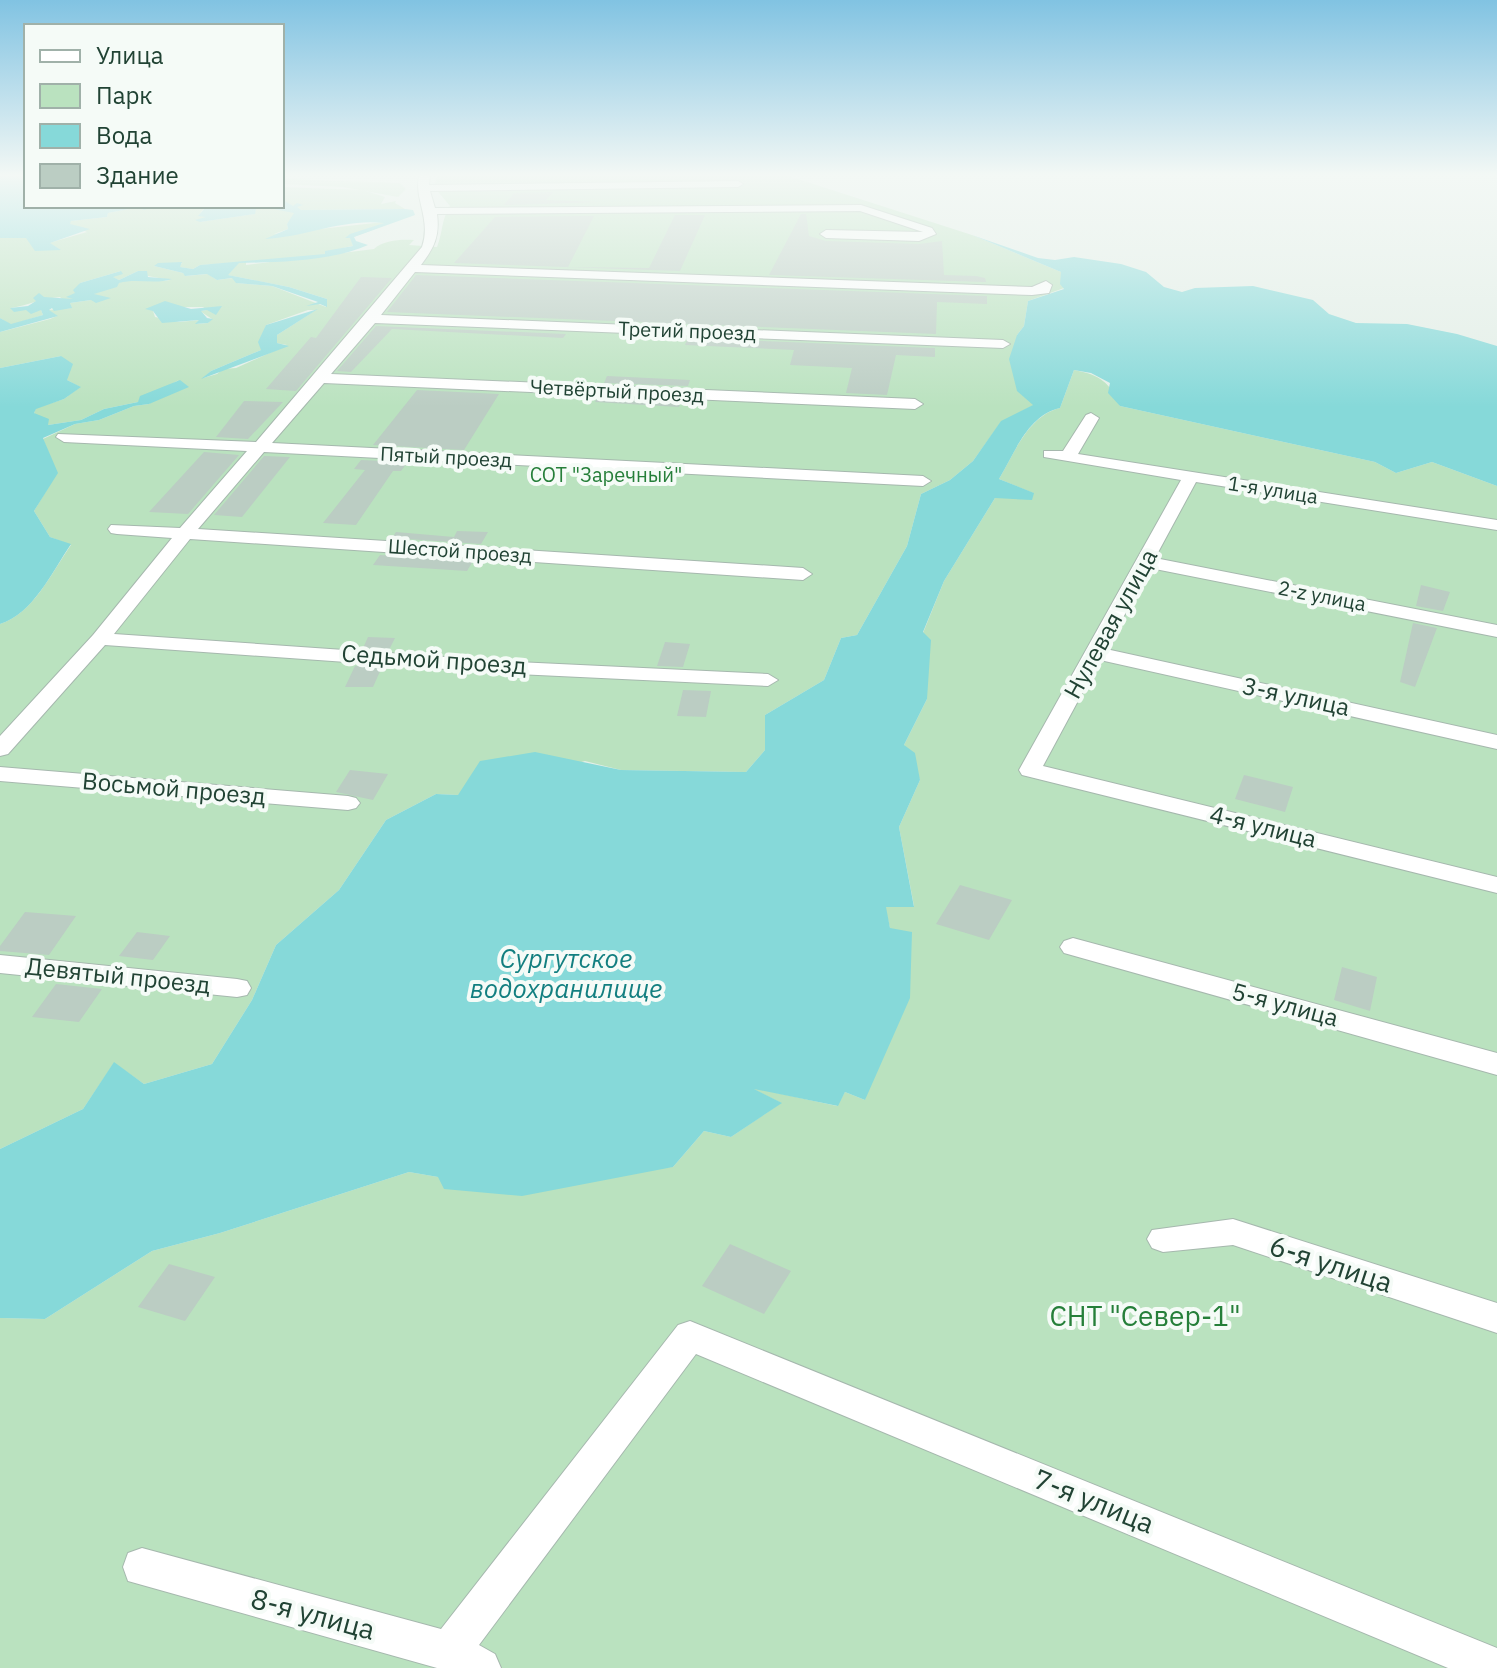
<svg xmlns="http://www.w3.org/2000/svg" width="1497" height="1668" font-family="'IBM Plex Sans',sans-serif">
  <rect width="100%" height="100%" fill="#e4efe8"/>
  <g fill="#bae2bf" fill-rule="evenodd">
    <path d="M282,173H290L285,179L400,183L406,189L398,197L343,187L282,184Z"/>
    <path d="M440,173H779L972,235L1061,272L1064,288L1028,301L1024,326L1017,335L1034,405L1001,422L973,461L950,480L921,494L907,546L857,635L841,638L824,680L765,715V750L746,772L621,770L585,761L458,795L436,794L386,820L339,890L276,945L252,1000L212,1064L144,1084L114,1063L83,1109L0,1149V624C33,614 52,572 71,545L50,537L34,511L57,473L43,439L75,424L99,420L134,406L149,404L179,380L138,402L104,409L81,420L48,425L34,413L36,408L64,399L80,387L67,380L61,356L0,368V332L50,319L57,316L48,310L71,308L70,303L91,300L92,294C107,291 123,278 136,278C147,279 158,283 170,280L148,276L138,271L119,280L112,277L121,271L80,283L75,293L76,299L64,301L60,297C42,298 29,305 11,308L41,310L43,315L11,325L0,318V238H26L59,249L49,243L87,232L68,224L71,221L107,217L108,213L139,207L204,208L199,215L211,217L200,222L254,214L256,209L264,207L294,212L295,216L287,224L288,229L274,234L384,222L383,226L351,238L353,246C342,247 333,252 323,255C299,261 269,261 246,262V265L374,249C383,240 402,239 414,240L409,245L437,247C443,232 441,220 450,206L435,188L436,177ZM245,262L238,263L227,275L289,287L327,299L326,307L272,286L237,283L233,278L217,280L208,274L186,276L183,273L154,266L182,263L179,267L193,269L200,265ZM175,307H203L207,310L200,311L212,319L208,323L197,324L200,320L179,322L155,317L153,311ZM308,310H316L277,335L276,343L287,345L236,368L223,369L217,374L203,378L211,371L261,350L266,325Z"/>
    <path d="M282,187L363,190L385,197L381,204L396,201L395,203L405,209L300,210L282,202Z"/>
    <path d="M1074,370C1100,375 1110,382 1120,406L1375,462L1396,473L1432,462L1497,486V1668H0V1318L45,1319L152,1251L220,1233L409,1172L438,1177L673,1167L704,1131L731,1137L781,1103L749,1087L837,1106L845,1092L865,1100L890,928L885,907L914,906L899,827L920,780L904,745L927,699L923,633L944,581L995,498L1033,493L999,479C1015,452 1028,416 1060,408Z"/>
  </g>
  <g fill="#86d9d9">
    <path d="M0,173H26V206H154L144,210L139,207L108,213L107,217L71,221L70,224L90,229L50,243L61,250L35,251L26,238H0Z"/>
    <path d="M285,201L293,206L297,203L303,205L297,207L301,210L405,209L413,210L415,215L354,237L356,241L368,245C329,262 277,262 239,263L228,275L289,287L327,299V307L320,304L306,306L318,302L272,286L236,283L232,278L217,280L207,274L185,276L183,273L154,266L158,263L182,262L180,267L193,269L200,265L325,254V251L353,246L350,238H345L350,234L384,223C344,218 305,237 265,239L288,229L287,224L294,213L264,207L256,209L255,214L200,222L195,220L206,217L198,216L204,209H184L189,206H274L280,207Z"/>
    <path d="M972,235L1038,258L1055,260L1074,257L1121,264L1146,272L1164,287L1182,292L1195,288L1253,286L1313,300L1329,314L1356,323L1407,324L1457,334L1497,346V486L1432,462L1396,473L1375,462L1120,406L1108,393L1110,383L1091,373L1074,370L1060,408C1028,415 1015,452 999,479L1034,493L1032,500L995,498L944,581L923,632L931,640L927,699L904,745L915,753L920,780L899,827L914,907H886L890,928L912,932L910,998L865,1100L845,1092L838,1106L754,1089L782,1103L731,1137L704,1131L673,1167L522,1196L444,1189L438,1177L409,1172L220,1233L152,1251L45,1319L0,1318V1149L83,1109L114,1062L144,1084L212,1064L252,1000L276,945L339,890L386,820L436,794L458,795L480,761L535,752L621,770L746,772L765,750V715L824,680L841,638L857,635L907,546L921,494L950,480L973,461L1001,421L1033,405L1017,391L1009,359L1017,335L1024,326L1028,301L1064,289L1060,284L1061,272Z"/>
    <path d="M121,271L123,274L113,277L119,280L138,271H147L148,277L172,279C155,285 137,278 119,283L117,287L94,294L111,298L96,303L91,300L70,303L72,308L54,311L52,308L49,310L58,316L0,332V318L11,324L43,315L41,310L31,314L26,310L14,312L10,308L28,306L36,301L33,298L39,293L44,297L73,299L66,297L75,293L73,290L80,283Z"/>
    <path d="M165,301L191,309L222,306L216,315L207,310L201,311L207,318L213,319L208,323L195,324L199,320L162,323L153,311L145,309Z"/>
    <path d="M318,309L277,335V343L289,346L201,379L211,371L261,350L258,342L266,325Z"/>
    <path d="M61,356L73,364L67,380L81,387L64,399L36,409L34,413L49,419L48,425L81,420L104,409L138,402L140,396L180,380L189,387L149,404L134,406L99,420L75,424L43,438L58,473L34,511L50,537L71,544C52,572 33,614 0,624V368Z"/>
  </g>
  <g fill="#bbcdc3">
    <path d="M553,192L546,200L601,202L504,205L514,193Z"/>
    <path d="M801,214H806L809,236L826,241L919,244L942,241L944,275L976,276L985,278L986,282L769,275Z"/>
    <path d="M675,215H705L680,271L454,263L495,217L594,216L568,267L649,268Z"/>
    <path d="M416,275L987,296V304L937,302L936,334L387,312Z"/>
    <path d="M361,277L392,278L296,391L266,389L311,337L316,338Z"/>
    <path d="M376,326L566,334L563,338L392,329L351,372L337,371Z"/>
    <path d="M688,338L935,348V357L896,355L887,395L846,393L852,368L790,365L794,350L685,345Z"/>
    <path d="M607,376L690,380L688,386L604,383Z"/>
    <path d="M417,390L499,394L464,450L373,445Z"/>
    <path d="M597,398L681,402L679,407L595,402Z"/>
    <path d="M244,401L283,402L248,439L216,437Z"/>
    <path d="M204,452L239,455L188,514L149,512Z"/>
    <path d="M264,456L290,457L242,517L214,515Z"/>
    <path d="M361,460L408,462L401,471H393L356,525L323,523L365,470L354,469Z"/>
    <path d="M457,531L488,532L481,544L392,538L396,532L454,537Z"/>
    <path d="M380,555L473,561L467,571L373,565Z"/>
    <path d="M1421,585L1450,592L1443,611L1416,606Z"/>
    <path d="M1413,623L1437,628L1415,687L1400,682Z"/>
    <path d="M368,637L395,638L389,650L363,648Z"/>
    <path d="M665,642L690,644L683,667L657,666Z"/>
    <path d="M355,666L382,667L373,687H345Z"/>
    <path d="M683,690L711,691L706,717L677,716Z"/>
    <path d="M350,770L388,774L373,800L336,792Z"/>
    <path d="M1244,775L1293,787L1285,812L1235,799Z"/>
    <path d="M960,885L1012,900L989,940L936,924Z"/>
    <path d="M25,912L76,916L49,955L0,951V946Z"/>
    <path d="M137,932L170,936L153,960L119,956Z"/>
    <path d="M1342,967L1377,977L1370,1011L1334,1000Z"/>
    <path d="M56,984L102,989L79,1022L32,1017Z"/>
    <path d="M730,1244L791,1271L764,1314L702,1286Z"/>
    <path d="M169,1264L215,1277L185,1321L138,1307Z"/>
  </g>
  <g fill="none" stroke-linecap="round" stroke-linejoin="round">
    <defs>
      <g id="minor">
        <path d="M420,173H430L429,185L738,181L743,184L738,187L430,191L435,208L861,205L932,228L936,234L919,241L826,238L820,234L826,230L923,232L860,211L437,214C440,236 434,248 421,265L1032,287L1046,281L1052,285L1049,293L1032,295L415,272L381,315L1003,340L1010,344L1003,348L375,323L331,374L915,399L923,404L915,409L324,383L272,443L923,476L931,481L923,486L264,452L198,529L803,568L812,574L803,580L190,539L114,634L517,662L768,674L778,680L768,686L517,674L105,645L8,754L0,756V736L93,635L172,538L117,534L111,533L108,529L111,525L180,528L247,451L64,442L56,437L58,434L256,442L422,247C432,218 412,197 420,173Z"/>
        <path d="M1091,413L1099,418L1078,454L1497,520V530L1196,482L1155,558L1497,625V637L1150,568L1106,649L1497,735V749L1100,660L1043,766L1497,877V893L1022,775L1019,770L1181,480L1044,457V451H1063L1086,415Z"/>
        <path d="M0,767L348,796L356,798L360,803L356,808L348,810L0,781Z"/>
        <path d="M1073,938L1497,1053V1075L1064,953L1060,947L1064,941Z"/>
        <path d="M0,955L237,979L247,981L251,988L247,995L237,997L0,973Z"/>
        <path d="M1233,1219L1497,1303V1333L1233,1245L1163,1252L1152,1248L1147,1239L1152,1230Z"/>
        <path d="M690,1321L1497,1648V1668H1448L696,1354L479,1645L495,1654L501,1668H437L128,1581L123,1567L128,1553L142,1548L441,1629L678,1325Z"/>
      </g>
    </defs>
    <use href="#minor" stroke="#a6b8ae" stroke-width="2"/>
    <use href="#minor" fill="#fff" fill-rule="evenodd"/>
  </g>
  <linearGradient id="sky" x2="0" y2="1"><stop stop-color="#81c3e2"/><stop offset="0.43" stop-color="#f3f8f5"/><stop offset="1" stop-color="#f3f8f5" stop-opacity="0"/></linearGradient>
  <rect width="1497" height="407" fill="url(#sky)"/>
  <g text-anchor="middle" stroke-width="8" stroke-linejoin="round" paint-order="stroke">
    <g font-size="20" fill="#214334" stroke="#f5fbf7">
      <text transform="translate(687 331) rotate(2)" y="7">Третий проезд</text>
      <text transform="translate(617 391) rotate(3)" y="7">Четвёртый проезд</text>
      <text transform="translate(446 457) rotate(3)" y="7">Пятый проезд</text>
      <text transform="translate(1273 490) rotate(9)" y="7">1-я улица</text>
      <text transform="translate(460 551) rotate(4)" y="7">Шестой проезд</text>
      <text transform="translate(1322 596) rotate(11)" y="7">2-z улица</text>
    </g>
    <g font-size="20" fill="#267f3a" stroke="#f5fbf7">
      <text x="606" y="482">СОТ "Заречный"</text>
    </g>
    <g font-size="24" fill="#214334" stroke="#f5fbf7">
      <text transform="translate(1111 624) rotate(-61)" y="8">Нулевая улица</text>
      <text transform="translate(434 660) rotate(4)" y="8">Седьмой проезд</text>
      <text transform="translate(1296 697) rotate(12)" y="8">3-я улица</text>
      <text transform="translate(174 789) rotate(5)" y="8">Восьмой проезд</text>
      <text transform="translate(1263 827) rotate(14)" y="8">4-я улица</text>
      <text transform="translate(118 976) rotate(6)" y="8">Девятый проезд</text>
      <text transform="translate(1285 1005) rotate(15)" y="8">5-я улица</text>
    </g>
    <g font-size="26" font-style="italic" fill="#137f80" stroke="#f5fbf7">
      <text x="566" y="968">Сургутское<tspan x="566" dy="30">водохранилище</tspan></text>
    </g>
    <g font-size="28" fill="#214334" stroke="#f5fbf7">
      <text transform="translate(1331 1264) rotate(18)" y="10">6-я улица</text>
      <text transform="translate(1094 1501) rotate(22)" y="10">7-я улица</text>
      <text transform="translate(313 1614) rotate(15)" y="10">8-я улица</text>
    </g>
    <g font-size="28" fill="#267f3a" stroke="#f5fbf7">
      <text x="1145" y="1326">СНТ "Север-1"</text>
    </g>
  </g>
  <rect x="24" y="24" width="260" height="184" fill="#f5fbf7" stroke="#a0b1a9" stroke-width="2"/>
  <rect x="40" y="50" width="40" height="12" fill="#ffffff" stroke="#a0b1a9" stroke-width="2"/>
  <text x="96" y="64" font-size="24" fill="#214334">Улица</text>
  <rect x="40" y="84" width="40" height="24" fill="#bae2bf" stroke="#a0b1a9" stroke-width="2"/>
  <text x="96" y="104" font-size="24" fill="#214334">Парк</text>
  <rect x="40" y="124" width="40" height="24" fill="#86d9d9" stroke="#a0b1a9" stroke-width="2"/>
  <text x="96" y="144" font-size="24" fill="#214334">Вода</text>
  <rect x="40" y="164" width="40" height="24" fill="#bbcdc3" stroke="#a0b1a9" stroke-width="2"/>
  <text x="96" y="184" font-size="24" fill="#214334">Здание</text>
</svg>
